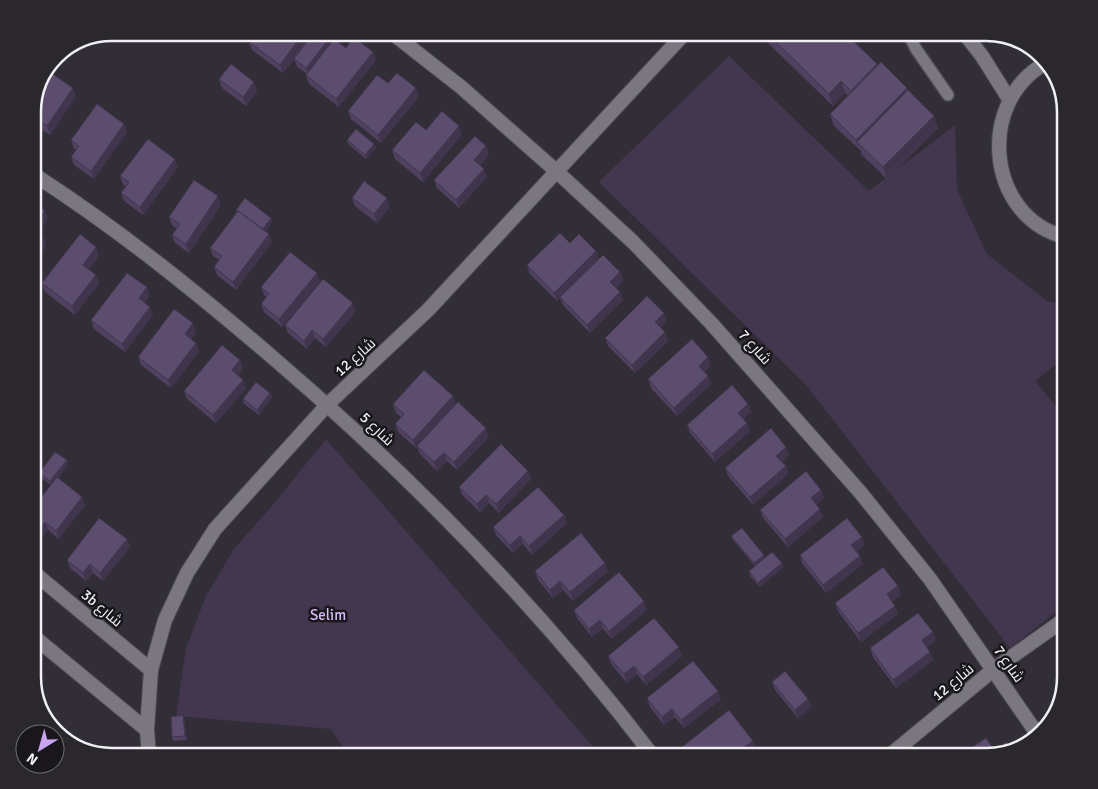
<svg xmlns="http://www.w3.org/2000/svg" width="1098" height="789" font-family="Signika,Cairo,sans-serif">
  <rect width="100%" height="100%" fill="#322e37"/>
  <g fill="#42374e">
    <path d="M729,56L869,191L955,125L957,190L987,254L1047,301L1065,305V357L1035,381L1065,417V605L1010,648L806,385L599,182Z"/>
    <path d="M326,439L601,756H349L331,729L176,716L186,648L206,596L234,549L272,506Z"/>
  </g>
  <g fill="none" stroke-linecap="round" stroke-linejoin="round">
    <defs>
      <path id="service" d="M908,33L916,49L948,95"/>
      <g id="minor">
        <path d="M392,33L461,87L555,170L633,242L711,323L860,492L930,579L1038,735"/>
        <path d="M33,174C117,228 195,291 271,356C411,476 542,610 653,756"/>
        <path d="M33,572L151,670"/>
        <path d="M33,636L147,730"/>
        <path d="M149,756L147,730L151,670L165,620L187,573L215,529L328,404L428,310L685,33"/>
        <path d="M889,756L993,670L1065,619"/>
      </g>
      <g id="tertiary">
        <path d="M964,33L982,56L1009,99"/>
        <path d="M1046,63C976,101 986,217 1065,237"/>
      </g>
    </defs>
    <use href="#service" stroke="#4d4a52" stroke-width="14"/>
    <use href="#minor" stroke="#4d4a52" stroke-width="16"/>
    <use href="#tertiary" stroke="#4d4a52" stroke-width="16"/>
    <use href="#service" stroke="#7b7781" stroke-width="11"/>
    <use href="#minor" stroke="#7b7781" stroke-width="14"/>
    <use href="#tertiary" stroke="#7b7781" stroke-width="14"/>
  </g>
  <g fill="#4f415f">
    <path d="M232,32H247L242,40Z"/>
    <path d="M656,32H666L662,38Z"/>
    <path d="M765,32H844L877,64L878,66L907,88L908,90L934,116L938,128L887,179L861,154V151L834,126L830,114L848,96L845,93L833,106L769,44Z"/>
    <path d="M332,35L334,40L346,48L373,52L376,60L339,107L309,84L306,75L307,74L297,67L294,59L283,73L252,50L249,42Z"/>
    <path d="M50,72L76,96L50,135L34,125L33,120V115L36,110L33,108V106Z"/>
    <path d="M219,79L254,82L257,91L246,106L222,88Z"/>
    <path d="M388,83L419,96L381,143L351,119L348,111Z"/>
    <path d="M124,124L127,132L94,179L74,165L71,157L76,150L74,149L71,140Z"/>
    <path d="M459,126L462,134L423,182L395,159L392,150L426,130Z"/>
    <path d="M347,140L374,144L376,148L366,159L348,144Z"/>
    <path d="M489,154L480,165L484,169L487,177L459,208L437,188L434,180Z"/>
    <path d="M178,167L143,215L124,201L121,193L126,186L123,185L120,176Z"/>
    <path d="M352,198L390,206L377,223L355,206Z"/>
    <path d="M221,205L189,253L175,243L172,235L177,229L172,225L169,217Z"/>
    <path d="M236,210L271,218L272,222L266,231L272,242L236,290L217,275L214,267L219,260L213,256L210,248L237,212Z"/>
    <path d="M570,243L596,251L599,259L620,272L623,281L616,288L620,292L623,300L590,333L563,305L560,298L557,301L530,274L527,265Z"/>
    <path d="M99,256L89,269L96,275L99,283L75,315L45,292L42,283Z"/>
    <path d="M320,281L282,327L264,312L261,304L266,297L264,295L261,287Z"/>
    <path d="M150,296L144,303L153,315L125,352L94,329L91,320Z"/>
    <path d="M356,311L326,347L315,338L307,349L288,333L285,325Z"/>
    <path d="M667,321L660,328L665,332L668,341L635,373L608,346L605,338Z"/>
    <path d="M196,332L191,339L196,343L199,351L171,388L141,365L138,357Z"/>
    <path d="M240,360L243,369L238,375L246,388L216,423L187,399L184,391Z"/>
    <path d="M711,365L704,372L711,384L677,416L651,388L648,379Z"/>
    <path d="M270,393L272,397L259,415L244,404L243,399Z"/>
    <path d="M393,404H456L489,437L457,470L447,461L437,471L420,454L417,447L416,448L398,432L395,424L401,417L396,413Z"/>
    <path d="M748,404L751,412L743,419L747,423L750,431L715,462L690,433L687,425Z"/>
    <path d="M789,455L782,462L786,466L788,474L753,505L728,476L725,468Z"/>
    <path d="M67,460L68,464L58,478L85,505L59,539L48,530L40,540L33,535V508L51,485L40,477L39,473Z"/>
    <path d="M528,471L531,479L499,513L489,503L480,512L462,495L459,487Z"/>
    <path d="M821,490L824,498L816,505L823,517L788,547L763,518L760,510Z"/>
    <path d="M564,515L567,523L532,555L523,544L513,553L496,535L493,527Z"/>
    <path d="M731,536L765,557L782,563L783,567L760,587L750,576L749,571L755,566L733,540Z"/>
    <path d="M127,539L130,547L103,581L93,573L86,581L70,568L67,560Z"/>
    <path d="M865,545L856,552L863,564L826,593L802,563L800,555Z"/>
    <path d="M535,571H608L573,601L563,590L553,598L538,580Z"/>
    <path d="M901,595L892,601L898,614L861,642L838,611L835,603Z"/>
    <path d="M574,610H647L612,639L603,629L592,637L577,618Z"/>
    <path d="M936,640L927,647L930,652L933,660L896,688L873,657L870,648Z"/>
    <path d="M608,656H682L646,685L637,674L627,683L611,664Z"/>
    <path d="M772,682L808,699L811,707L798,718L775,690Z"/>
    <path d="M647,698L721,699L684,728L675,717L664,725L650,707Z"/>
    <path d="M184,719L187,740L173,741L172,737Z"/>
    <path d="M753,741L756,749L746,756H686L682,747Z"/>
  </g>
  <g fill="#40354d">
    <path d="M240,32H247L242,40Z"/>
    <path d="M304,32H313L283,73L280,65Z"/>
    <path d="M660,32H666L662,38Z"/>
    <path d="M332,35L335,43L309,76L306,68Z"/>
    <path d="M373,52L376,60L339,107L336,99Z"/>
    <path d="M877,64L881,76L855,103L851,91Z"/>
    <path d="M841,81L845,93L833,106L829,94Z"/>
    <path d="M254,82L257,91L246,106L243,97Z"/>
    <path d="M73,88L76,96L50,135L47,126Z"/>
    <path d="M416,88L419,96L381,143L378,135Z"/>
    <path d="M907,88L911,100L857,142L860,152L856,140Z"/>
    <path d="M934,116L938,128L887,179L883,167Z"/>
    <path d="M124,124L127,132L94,179L91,171Z"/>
    <path d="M459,126L462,134L423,182L420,173Z"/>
    <path d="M374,144L376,148L366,159L365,155Z"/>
    <path d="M486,146L489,154L477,168L474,160Z"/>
    <path d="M175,159L178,167L143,215L140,207Z"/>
    <path d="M484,169L487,177L459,208L456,200Z"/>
    <path d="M218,196L221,205L189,253L186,244Z"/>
    <path d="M387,198L390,206L377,223L374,214Z"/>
    <path d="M45,211L48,219L35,237L33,232V228Z"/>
    <path d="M271,218L272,222L264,234L262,230Z"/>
    <path d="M269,234L272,242L236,290L233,282Z"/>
    <path d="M43,237L46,246L33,264V252Z"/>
    <path d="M96,247L99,256L86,273L83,265Z"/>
    <path d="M596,251L599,259L557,301L554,293Z"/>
    <path d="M620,272L623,281L613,290L610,282Z"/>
    <path d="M317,273L320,281L282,327L279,319Z"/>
    <path d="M96,275L99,283L75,315L72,306Z"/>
    <path d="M147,287L150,296L142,306L139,298Z"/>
    <path d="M620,292L623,300L590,333L587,325Z"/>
    <path d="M353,303L356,311L326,347L323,339Z"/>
    <path d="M150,307L153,315L125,352L122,344Z"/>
    <path d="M664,313L667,321L658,330L655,322Z"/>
    <path d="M193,323L196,332L188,342L185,334Z"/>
    <path d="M312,330L315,338L307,349L304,341Z"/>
    <path d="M665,332L668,341L635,373L632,365Z"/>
    <path d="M196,343L199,351L171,388L168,380Z"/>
    <path d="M708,357L711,365L702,374L699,366Z"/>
    <path d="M240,360L243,369L235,379L232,370Z"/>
    <path d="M708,376L711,384L677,416L674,408Z"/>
    <path d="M243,380L246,388L216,423L213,415Z"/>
    <path d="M270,393L272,397L259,415L257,410Z"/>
    <path d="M453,396L456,404L416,448L413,440Z"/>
    <path d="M748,404L751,412L741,421L738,413Z"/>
    <path d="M747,423L750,431L715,462L712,454Z"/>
    <path d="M486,428L489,437L457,470L454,462Z"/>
    <path d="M786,447L789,455L779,464L776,456Z"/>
    <path d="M444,453L447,461L437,471L434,462Z"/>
    <path d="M67,460L68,464L51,486L50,481Z"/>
    <path d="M786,466L788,474L753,505L750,497Z"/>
    <path d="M528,471L531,479L499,513L496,504Z"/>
    <path d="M821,490L824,498L814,507L811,498Z"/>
    <path d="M486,495L489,503L480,512L477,504Z"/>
    <path d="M82,497L85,505L59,539L56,531Z"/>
    <path d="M820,509L823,517L788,547L785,539Z"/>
    <path d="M564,515L567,523L532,555L529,546Z"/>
    <path d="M45,522L48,530L40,540L37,532Z"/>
    <path d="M520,536L523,544L513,553L510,545Z"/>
    <path d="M862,537L865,545L854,553L851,545Z"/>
    <path d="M127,539L130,547L103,581L100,573Z"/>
    <path d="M764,555L766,560L756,567L754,563Z"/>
    <path d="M860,556L863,564L826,593L823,585Z"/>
    <path d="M605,563L608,571L573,601L570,592Z"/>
    <path d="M782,563L783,567L760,587L758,583Z"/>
    <path d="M90,564L93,573L86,581L83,573Z"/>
    <path d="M560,581L563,590L553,598L550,590Z"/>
    <path d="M898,586L901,595L890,603L887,594Z"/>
    <path d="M644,601L647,610L612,639L609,631Z"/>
    <path d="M895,606L898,614L861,642L858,633Z"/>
    <path d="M600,620L603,629L592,637L589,629Z"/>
    <path d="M933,632L936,640L925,649L922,640Z"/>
    <path d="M679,647L682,656L646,685L643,677Z"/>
    <path d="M930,652L933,660L896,688L893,680Z"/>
    <path d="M634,666L637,674L627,683L624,674Z"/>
    <path d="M39,678L40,682L35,690L34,685Z"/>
    <path d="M718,691L721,699L684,728L681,720Z"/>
    <path d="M808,699L811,707L798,718L795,710Z"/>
    <path d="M672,709L675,717L664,725L662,717Z"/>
    <path d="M183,715L184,719L187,740L185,736Z"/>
    <path d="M753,741L756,749L746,756H732Z"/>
  </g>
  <g fill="#5c4c6e" stroke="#40354d">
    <path d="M257,32H304L280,65L249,42Z"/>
    <path d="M314,32H329L332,35L306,68L294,59Z"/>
    <path d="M766,32H844L877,64L851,91L841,81L829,94Z"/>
    <path d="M354,37L373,52L336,99L306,75L334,39L346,48Z"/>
    <path d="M881,62L907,88L856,140L830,114Z"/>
    <path d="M231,64L254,82L243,97L219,79Z"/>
    <path d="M50,72L73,88L47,126L33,117V115L39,106L34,103Z"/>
    <path d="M397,73L416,88L378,135L348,111L377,75L388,83Z"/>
    <path d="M908,90L934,116L883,167L857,142Z"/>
    <path d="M97,104L124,124L91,171L71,157L79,146L71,140Z"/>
    <path d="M442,111L459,126L420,173L392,150L416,122L426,130Z"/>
    <path d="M356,129L374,144L365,155L347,140Z"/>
    <path d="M475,136L486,146L474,160L484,169L456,200L434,180Z"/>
    <path d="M148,139L175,159L140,207L121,193L129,182L120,176Z"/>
    <path d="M194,180L218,196L186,244L172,235L180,224L169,217Z"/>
    <path d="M364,181L387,198L374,214L352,198Z"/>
    <path d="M245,198L271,218L263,229L238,211L236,210Z"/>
    <path d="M33,202L45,211L33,228Z"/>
    <path d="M238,211L269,234L233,282L214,267L222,256L210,248Z"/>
    <path d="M33,230L43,237L33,252Z"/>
    <path d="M560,233L570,243L579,234L596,251L554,293L527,265Z"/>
    <path d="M80,234L96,247L83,265L96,275L72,306L42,283Z"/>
    <path d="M290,252L317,273L279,319L261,304L269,294L261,287Z"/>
    <path d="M603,255L620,272L610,282L620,292L587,325L560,297Z"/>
    <path d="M127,273L147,287L139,298L150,307L122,344L91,320Z"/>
    <path d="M323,279L353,303L323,339L312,330L304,341L285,325Z"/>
    <path d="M647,296L664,313L655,322L665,332L632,365L605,338Z"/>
    <path d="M174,309L193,323L185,334L196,343L168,380L138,357Z"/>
    <path d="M692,339L708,357L699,366L708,376L674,408L648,379Z"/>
    <path d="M222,345L240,360L232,370L243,380L213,415L184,391Z"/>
    <path d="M424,370L453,396L413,440L395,424L404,414L393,404Z"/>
    <path d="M256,382L270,393L257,410L243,399Z"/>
    <path d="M732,385L748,404L738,413L747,423L712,454L687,425Z"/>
    <path d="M458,402L486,428L454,462L444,453L434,462L417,446Z"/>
    <path d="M771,428L786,447L776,456L786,466L750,497L725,468Z"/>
    <path d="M501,444L528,471L496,504L486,495L477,504L459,487Z"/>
    <path d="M55,452L67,460L50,481L39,473Z"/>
    <path d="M806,471L821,490L811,498L820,509L785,539L760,510Z"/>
    <path d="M57,477L82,497L56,531L45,522L37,532L33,529V508Z"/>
    <path d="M538,487L564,515L529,546L520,536L510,545L493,527Z"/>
    <path d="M99,518L127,539L100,573L90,564L83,573L67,560Z"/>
    <path d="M847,518L862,537L851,545L860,556L823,585L800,555Z"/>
    <path d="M742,528L764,555L754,563L731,536Z"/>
    <path d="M581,533L605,563L570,592L560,581L550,590L535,571Z"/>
    <path d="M772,552L782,563L758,583L749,571Z"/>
    <path d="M883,567L898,586L887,594L895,606L858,633L835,603Z"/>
    <path d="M619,572L644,601L609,631L600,620L589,629L574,610Z"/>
    <path d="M918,613L933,632L922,640L930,652L893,680L870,648Z"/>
    <path d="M654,618L679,647L643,677L634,666L624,674L608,656Z"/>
    <path d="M693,661L718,691L681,720L672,709L662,717L647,698Z"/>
    <path d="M785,671L808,699L795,710L772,682Z"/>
    <path d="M33,673L39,678L34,685L33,682Z"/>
    <path d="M729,710L753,741L732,756H689L682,747Z"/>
    <path d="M183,715L185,736L172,737L171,717Z"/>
    <path d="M986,738L994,750L1006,742L1012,750L986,756H959Z"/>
  </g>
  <g text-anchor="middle" stroke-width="5" stroke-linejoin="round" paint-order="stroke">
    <g font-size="15" fill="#f2f0f6" stroke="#19171b">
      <text transform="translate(755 347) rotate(48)" y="5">شارع 7</text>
      <text transform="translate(355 357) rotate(-42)" y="5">شارع 12</text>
      <text transform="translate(377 429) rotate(44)" y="5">شارع 5</text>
      <text transform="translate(102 608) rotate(40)" y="5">3b شارع</text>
      <text transform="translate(1009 664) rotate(55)" y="5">شارع 7</text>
      <text transform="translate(953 682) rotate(-40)" y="5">شارع 12</text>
    </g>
    <g font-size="15" fill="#d8bcf9" stroke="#19171b">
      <text x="328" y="620">Selim</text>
    </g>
  </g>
  <path d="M0 0H1098V789H0ZM112 41H986A71 71 0 0 1 1057 112V677A71 71 0 0 1 986 748H112A71 71 0 0 1 41 677V112A71 71 0 0 1 112 41Z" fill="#2a282d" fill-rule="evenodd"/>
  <path fill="none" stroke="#f2f0f6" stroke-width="2.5" d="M112 41H986A71 71 0 0 1 1057 112V677A71 71 0 0 1 986 748H112A71 71 0 0 1 41 677V112A71 71 0 0 1 112 41Z"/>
  <g transform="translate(40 749) rotate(217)"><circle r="24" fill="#19171b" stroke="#706e73"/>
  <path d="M0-4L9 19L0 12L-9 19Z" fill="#c8a6ef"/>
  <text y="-8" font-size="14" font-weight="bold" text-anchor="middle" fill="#f2f0f6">N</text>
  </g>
</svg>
